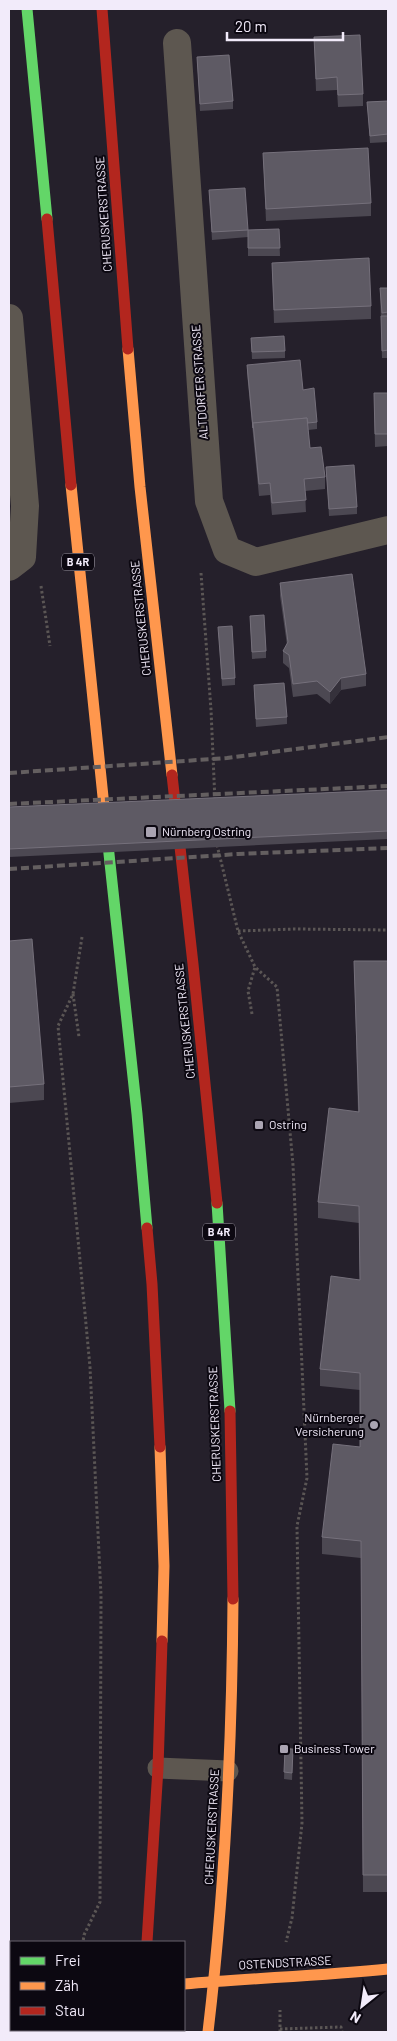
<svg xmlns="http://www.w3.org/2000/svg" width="397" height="2041" font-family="Barlow,sans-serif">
  <rect width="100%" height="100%" fill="#25202b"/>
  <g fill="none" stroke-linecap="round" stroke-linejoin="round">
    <g stroke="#5b5655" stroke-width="3" stroke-dasharray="2.5 2.5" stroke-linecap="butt">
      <path d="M201,573L211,710L215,802"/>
      <path d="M41,586L50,646"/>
      <path d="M217,845L238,931L255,967L277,987L293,1165L307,1478L297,1526L302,1823L292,1918L286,1942"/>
      <path d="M238,931L295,929L388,930"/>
      <path d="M82,937L73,994L58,1026L90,1367L101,1595L100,1902L84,1935L83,1942"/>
      <path d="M73,994L79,1037"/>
      <path d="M252,1014L248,991L255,967"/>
      <path d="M284,1749L301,1750"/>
      <path d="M280,2029L341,2027L342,2032"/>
      <path d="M79,2032V2030"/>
      <path d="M280,2032V2010"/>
    </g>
    <path stroke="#5d5750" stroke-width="21" d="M158,1768L228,1771"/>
    <g stroke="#5d5750" stroke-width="28">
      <path d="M177,43L209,501L227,550L256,562L388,530"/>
      <path d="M9,318L25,506L22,557L9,567"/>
    </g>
    <g stroke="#63d668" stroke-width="11">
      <path d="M27,9L47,219"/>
      <path d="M106,826L137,1114L147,1228"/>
      <path d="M217,1203L230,1411"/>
      <path d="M9,1999H11"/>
    </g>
    <g stroke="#ff974d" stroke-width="11">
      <path d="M128,349L140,487L172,775"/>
      <path d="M71,485L106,826"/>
      <path d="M160,1447L164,1566L162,1641"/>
      <path d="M184,1984C252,1978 320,1976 388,1969"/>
      <path d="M138,2030V2032"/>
      <path d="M208,2032C225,1888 232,1744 233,1599"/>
    </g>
    <g stroke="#b3261e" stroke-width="11">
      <path d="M102,9L128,349"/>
      <path d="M47,219L71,485"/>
      <path d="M172,775L193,964L217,1203"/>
      <path d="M147,1228L152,1284L160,1447"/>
      <path d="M230,1411L233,1599"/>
      <path d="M147,1942L158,1768L162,1641"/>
    </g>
    <path stroke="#645f60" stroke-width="1" d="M13,2032H29"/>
    <g stroke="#645f60" stroke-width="4" stroke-dasharray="8 4" stroke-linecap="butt">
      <path d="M9,773L227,758L388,737"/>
      <path d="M9,804L388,786"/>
      <path d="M9,869L238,854L388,848"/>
    </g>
  </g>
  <g fill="#4c4852">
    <path d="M314,37L363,94V106L338,107L337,90L316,91Z"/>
    <path d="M197,57L233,101V109L200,111Z"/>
    <path d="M388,101V142L370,143L367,102Z"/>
    <path d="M263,153L371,203V216L266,221Z"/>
    <path d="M209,190L248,230L279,229L280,256H248V237L212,240Z"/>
    <path d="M272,263L371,306V319L274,323Z"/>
    <path d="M380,288H388V358H382Z"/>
    <path d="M251,338L285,351V358L252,359Z"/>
    <path d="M247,365L303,390L317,422V429L308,430L310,448L325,477V489L305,491L306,512L272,515L270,495L259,496L247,373Z"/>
    <path d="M374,393H388V446L375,447Z"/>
    <path d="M326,467L357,507V514L329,516Z"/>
    <path d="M280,583L366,674V686L341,690L330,704L317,694L293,697L289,668L283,663V651L287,645L280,596Z"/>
    <path d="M250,616L266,651V658L252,659Z"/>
    <path d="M218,627L235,678V685L222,686Z"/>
    <path d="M254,685L287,717V724L256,727Z"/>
    <path d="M388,790V839L9,857V807Z"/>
    <path d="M9,941L44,1084V1100L9,1103Z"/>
    <path d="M354,961H388V1892H363L361,1558L322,1554V1537L360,1447V1390L320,1386V1369L360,1280L359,1223L318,1218V1202L358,1112Z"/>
    <path d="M293,1749L292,1780L284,1779L285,1750Z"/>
  </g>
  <path fill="#35313b" d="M341,678V690L330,704V692Z"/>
  <g fill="#5e5a64" stroke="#75707b">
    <path d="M360,35L363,94L338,95L337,77L316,79L314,37Z"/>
    <path d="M229,55L233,101L200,104L197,57Z"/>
    <path d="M388,101V134L370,136L367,102Z"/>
    <path d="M368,148L371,203L266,209L263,153Z"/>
    <path d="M245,188L248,230L212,232L209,190Z"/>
    <path d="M279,229L280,248H248V230Z"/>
    <path d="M369,258L371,306L274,310L272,263Z"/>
    <path d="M380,288H388V312L382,313Z"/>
    <path d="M381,316H388V350L382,351Z"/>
    <path d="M284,336L285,351L252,352L251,338Z"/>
    <path d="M300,360L303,390L314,388L317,422L308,423L307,418L253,423V428L247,365Z"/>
    <path d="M374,393H388V434H375Z"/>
    <path d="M307,418L310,448L321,447L325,477L304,479L306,500L272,503L270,483L259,484L253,423Z"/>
    <path d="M354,465L357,507L329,509L326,467Z"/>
    <path d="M352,574L366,674L341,678L330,692L317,681L293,684L289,655L283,651L288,642L280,583Z"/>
    <path d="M264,615L266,651L252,652L250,616Z"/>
    <path d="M232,626L235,678L222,679L218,627Z"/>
    <path d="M284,683L287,717L256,719L254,685Z"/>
    <path d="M388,790V831L9,849V807Z"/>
    <path d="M32,939L44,1084L9,1087V941Z"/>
    <path d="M354,961H388V1875H363L361,1541L322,1537L333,1444L360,1447V1373L320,1369L331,1276L360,1280L359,1206L318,1202L329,1108L359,1112Z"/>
    <path d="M293,1749L292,1773L284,1772L285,1750Z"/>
  </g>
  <g fill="#aaa4b2" stroke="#0c0811" stroke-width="2">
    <rect x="145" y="826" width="12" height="12" rx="2.5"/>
    <rect x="254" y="1120" width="10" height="10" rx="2.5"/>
    <circle cx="374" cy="1425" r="5"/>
    <rect x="279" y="1744" width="10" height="10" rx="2.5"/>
  </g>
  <g text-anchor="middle" stroke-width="4" stroke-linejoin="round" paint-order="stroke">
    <g fill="#0c0811" stroke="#ada7b4" stroke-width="1">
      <rect x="62" y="553.5" width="32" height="17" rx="4"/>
      <rect x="203" y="1223.5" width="32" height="17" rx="4"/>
    </g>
    <g font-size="11" font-weight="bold" fill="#f2ebfa">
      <text x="78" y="566">B 4R</text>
      <text x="219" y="1236">B 4R</text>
    </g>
    <g font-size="12" fill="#f2ebfa" stroke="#0c0811">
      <text transform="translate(104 214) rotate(-94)" y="4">CHERUSKERSTRASSE</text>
      <text transform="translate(200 382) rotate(-94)" y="4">ALTDORFER STRASSE</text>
      <text transform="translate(141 618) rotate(-96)" y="4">CHERUSKERSTRASSE</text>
      <text transform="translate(185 1021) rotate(-96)" y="4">CHERUSKERSTRASSE</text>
      <text transform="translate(215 1424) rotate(-92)" y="4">CHERUSKERSTRASSE</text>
      <text transform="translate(212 1827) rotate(-87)" y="4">CHERUSKERSTRASSE</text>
      <text transform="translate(285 1963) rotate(-3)" y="4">OSTENDSTRASSE</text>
    </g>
    <g font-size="12" fill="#f2ebfa" stroke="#0c0811" text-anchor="start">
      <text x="162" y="836">Nürnberg Ostring</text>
      <text x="269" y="1129">Ostring</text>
      <text x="364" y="1422" text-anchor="end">Nürnberger<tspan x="364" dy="14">Versicherung</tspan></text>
      <text x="294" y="1753">Business Tower</text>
    </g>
  </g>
  <rect width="397" height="2041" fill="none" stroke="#f2ebfa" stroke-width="20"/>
  <rect x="10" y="1941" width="175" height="90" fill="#0c0811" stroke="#68636e"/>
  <rect x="20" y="1957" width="25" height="8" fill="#63d668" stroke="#68636e"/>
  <text x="55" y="1966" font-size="15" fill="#f2ebfa">Frei</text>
  <rect x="20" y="1982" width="25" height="8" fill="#ff974d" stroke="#68636e"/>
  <text x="55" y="1991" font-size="15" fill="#f2ebfa">Zäh</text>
  <rect x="20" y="2007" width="25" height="8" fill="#b3261e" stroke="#68636e"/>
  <text x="55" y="2016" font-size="15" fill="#f2ebfa">Stau</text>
  <g transform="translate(362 2006) rotate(210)" stroke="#0c0811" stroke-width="4" paint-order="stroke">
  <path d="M0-4L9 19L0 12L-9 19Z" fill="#f2ebfa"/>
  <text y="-8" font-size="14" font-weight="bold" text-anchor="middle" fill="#f2ebfa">N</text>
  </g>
  <path d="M227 32v8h116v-8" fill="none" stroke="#f2ebfa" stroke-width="2.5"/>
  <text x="235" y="32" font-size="15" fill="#f2ebfa" stroke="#0c0811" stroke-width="4" paint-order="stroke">20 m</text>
</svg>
